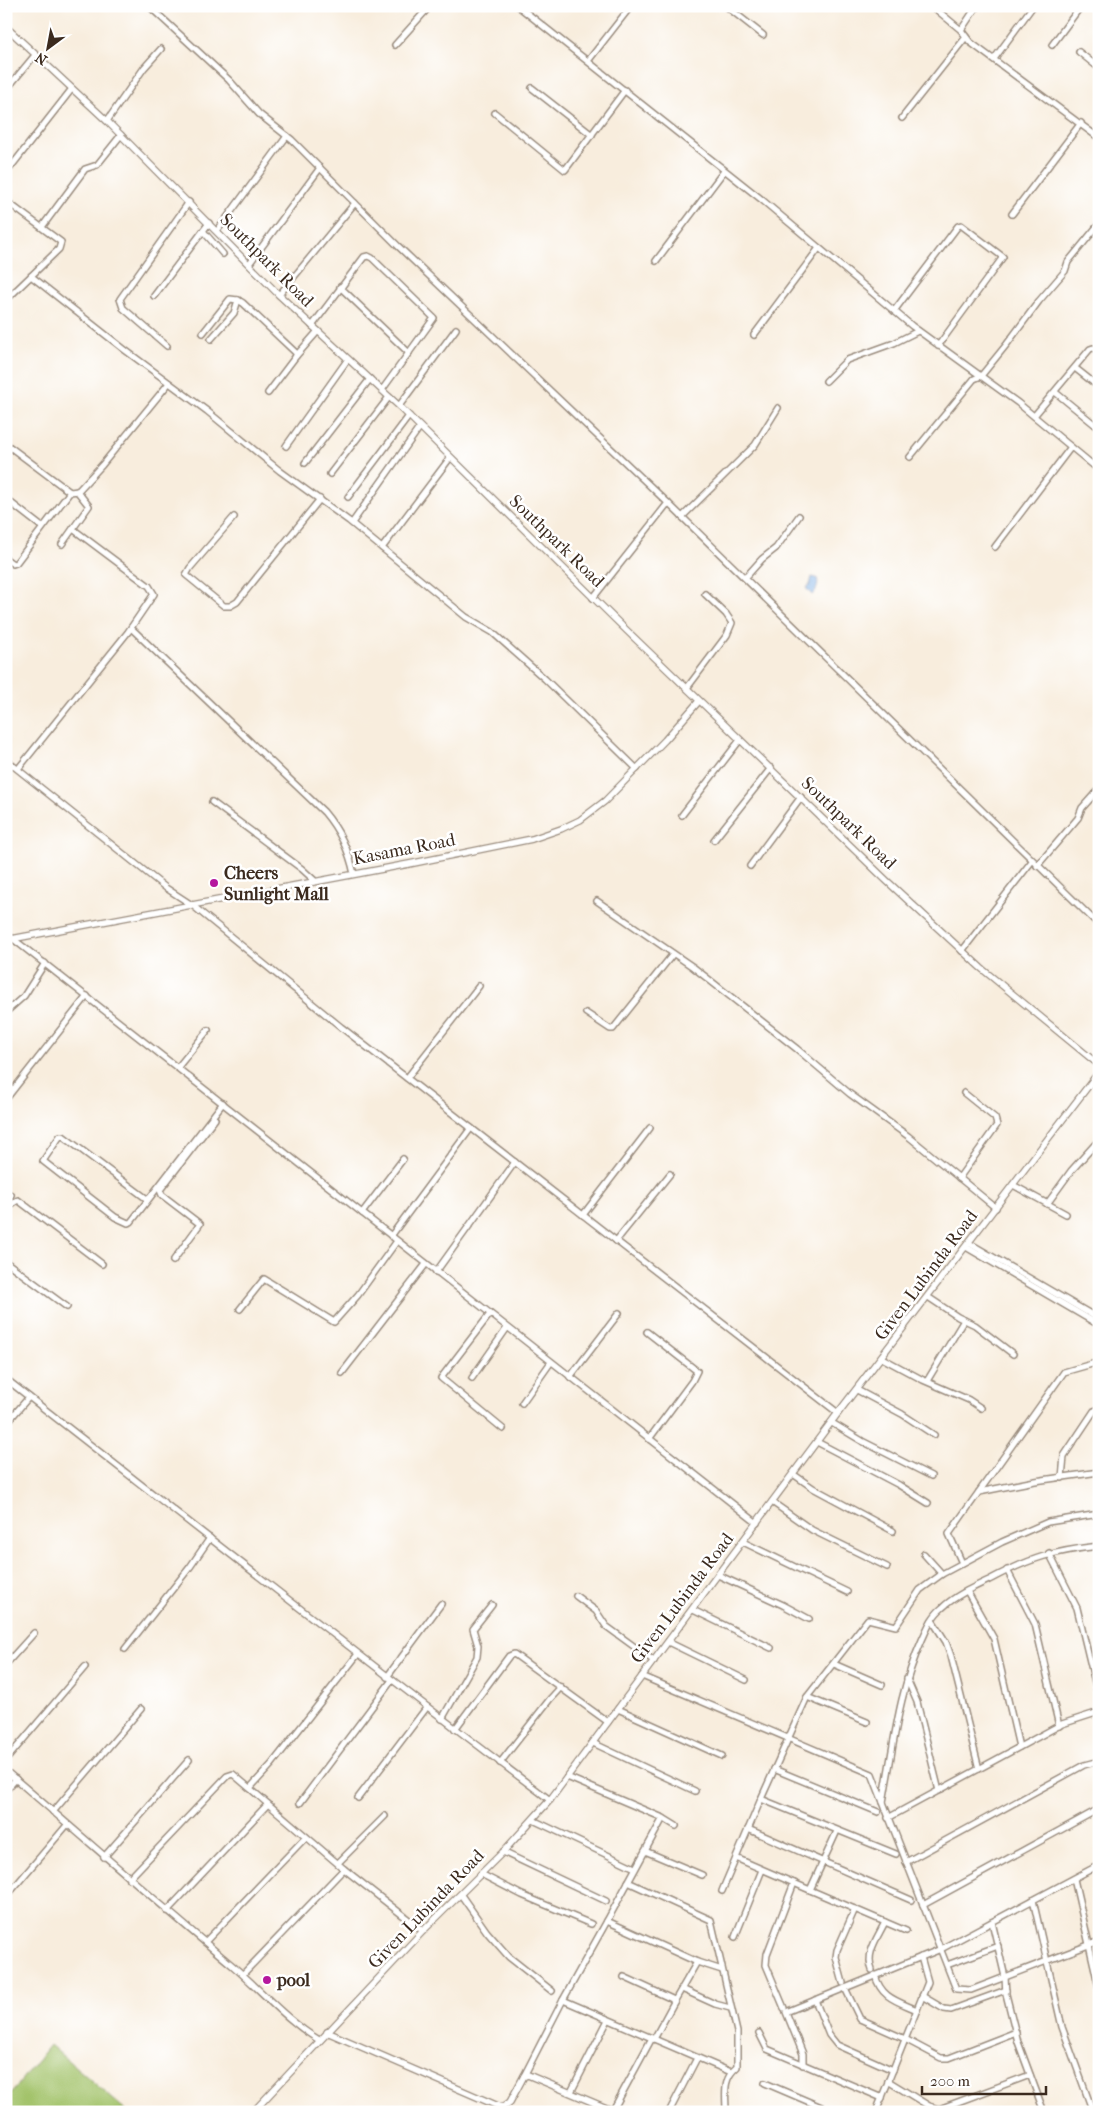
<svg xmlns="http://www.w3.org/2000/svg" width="1105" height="2118" font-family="'IM FELL French Canon',serif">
  <rect width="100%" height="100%" fill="#fff"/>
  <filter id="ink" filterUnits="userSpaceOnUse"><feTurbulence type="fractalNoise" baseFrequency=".02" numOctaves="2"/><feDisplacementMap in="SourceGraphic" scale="10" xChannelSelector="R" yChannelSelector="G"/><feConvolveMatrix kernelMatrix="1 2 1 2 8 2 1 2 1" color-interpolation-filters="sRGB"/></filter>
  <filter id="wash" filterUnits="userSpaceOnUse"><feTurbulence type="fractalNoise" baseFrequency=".0096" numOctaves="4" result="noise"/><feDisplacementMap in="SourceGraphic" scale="20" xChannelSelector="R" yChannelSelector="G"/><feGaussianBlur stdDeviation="1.12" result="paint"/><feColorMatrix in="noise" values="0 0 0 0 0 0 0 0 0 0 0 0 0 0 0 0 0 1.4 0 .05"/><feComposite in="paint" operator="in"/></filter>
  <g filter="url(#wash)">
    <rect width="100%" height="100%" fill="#f8eddd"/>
    <path fill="#a3c36b" stroke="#6f7644" d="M50,2045L128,2112H6V2100Z"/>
    <path fill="#76aae3" stroke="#586a80" d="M812,577L817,578C819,585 817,590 812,595L806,588L810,585Z"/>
  </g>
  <g filter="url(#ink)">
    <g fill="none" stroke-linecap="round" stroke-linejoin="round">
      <defs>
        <g id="minor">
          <path d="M149,6L229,80L259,114L292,140L398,246L668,503L1099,925"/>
          <path d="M518,6L761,199L912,326L1018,403L1099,470"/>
          <path d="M726,6L763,35"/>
          <path d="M932,6L961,30L970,42L1099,138"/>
          <path d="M961,30L977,6"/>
          <path d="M395,45L430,6"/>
          <path d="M1052,45L1081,6"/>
          <path d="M1079,52L1099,68"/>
          <path d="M994,59L1033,6"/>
          <path d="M588,61L631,6"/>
          <path d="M532,88L592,135"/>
          <path d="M6,90L35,55"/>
          <path d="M495,113L565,170L625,90"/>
          <path d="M902,118L966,37"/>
          <path d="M107,121L144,68L161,49"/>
          <path d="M6,166L10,168L71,90"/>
          <path d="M6,201L61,242L59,249L31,276L125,350L207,411L280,471L349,521L466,617L492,632L545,679L637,769"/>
          <path d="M1012,214L1081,123"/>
          <path d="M42,227L85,169L97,165L121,135"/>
          <path d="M203,231L223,254"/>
          <path d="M217,231L287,136"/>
          <path d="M656,261L724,171"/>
          <path d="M249,264L320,168"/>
          <path d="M340,287L409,353"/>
          <path d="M279,295L355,203"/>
          <path d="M154,296L209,223"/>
          <path d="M6,300L31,276"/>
          <path d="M238,300L243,303L296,353V356L268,393"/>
          <path d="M894,311L958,226L961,225L1003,257L938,346"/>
          <path d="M312,326L364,257L368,256L372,258L434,318L382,390"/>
          <path d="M203,333L230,299L238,300L234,313L211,339"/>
          <path d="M754,335L819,248"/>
          <path d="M167,346L123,308L120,299L189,202"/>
          <path d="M296,356L318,331"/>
          <path d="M1075,368L1099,387"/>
          <path d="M826,381L847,360L894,343L918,331"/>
          <path d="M1055,392L1099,428"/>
          <path d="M399,406L456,329"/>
          <path d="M1034,416L1090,349L1093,348L1099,350"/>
          <path d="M6,444L70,492"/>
          <path d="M286,446L348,359"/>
          <path d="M910,457L974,379L981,376L1007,344L1039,301L1065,271L1068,262L1099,224"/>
          <path d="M305,463L370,379"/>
          <path d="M330,474L389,397"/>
          <path d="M348,497L409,416"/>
          <path d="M6,499L42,527"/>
          <path d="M234,517L190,568L186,575L224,606H230L237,602L320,499"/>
          <path d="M682,517L755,445L778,408"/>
          <path d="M352,523L420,427"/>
          <path d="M62,544L89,506L77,491"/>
          <path d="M995,547L1071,447"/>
          <path d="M382,548L450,458"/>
          <path d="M6,559L13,564L16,563L70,492L78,491L102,465L169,383"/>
          <path d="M745,578L762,559L776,548L799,516"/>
          <path d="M593,598L668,503"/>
          <path d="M131,628L324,812C340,831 349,850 354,874"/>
          <path d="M687,688L727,635L732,623L726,614L705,594"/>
          <path d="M6,760L166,888L192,905L341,1027L838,1413"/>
          <path d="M18,769L128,632L154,594L149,586L73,529"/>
          <path d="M212,802L302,869L314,880"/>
          <path d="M682,815L740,740"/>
          <path d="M714,840L771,768"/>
          <path d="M750,866L801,797"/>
          <path d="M1037,866L1078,818L1082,808L1099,789"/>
          <path d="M597,901L693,967L797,1049L850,1094L908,1136L996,1208"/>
          <path d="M12,938L757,1523"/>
          <path d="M962,951L1032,861"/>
          <path d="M6,1012L24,996L45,963"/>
          <path d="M586,1013L610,1029H613L673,954"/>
          <path d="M178,1067L208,1030"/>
          <path d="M407,1078L479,986"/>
          <path d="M6,1099L87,996"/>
          <path d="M959,1178L997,1125L995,1118L964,1093"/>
          <path d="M1013,1185L1066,1214"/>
          <path d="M6,1192L11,1195"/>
          <path d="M147,1199L63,1136H60L43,1161L115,1217L128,1223L131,1222L223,1103"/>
          <path d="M1047,1204L1071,1171L1099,1140"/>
          <path d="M6,1211L13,1203L18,1200L102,1264"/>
          <path d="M362,1213L403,1159"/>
          <path d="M583,1215L650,1128"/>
          <path d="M391,1236L471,1128"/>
          <path d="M616,1241L670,1174"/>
          <path d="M969,1243L1099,1319"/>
          <path d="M966,1247L1099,1325"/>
          <path d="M173,1261L200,1224L162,1195L160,1190L215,1119"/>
          <path d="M6,1262L67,1307"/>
          <path d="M436,1272L515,1162"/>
          <path d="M928,1297L958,1317L975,1325L1013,1354"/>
          <path d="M240,1309L264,1279L334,1322L358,1295L397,1241"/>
          <path d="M490,1314L441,1378L503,1429"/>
          <path d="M647,1332L697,1371L692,1381L649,1439"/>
          <path d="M882,1358L923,1380L969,1400L981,1408"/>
          <path d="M342,1373L426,1264"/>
          <path d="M570,1377L619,1313"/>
          <path d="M472,1378L507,1328"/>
          <path d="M6,1379C187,1520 366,1662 550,1800"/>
          <path d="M927,1381L964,1320"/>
          <path d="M857,1390L902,1414L934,1435"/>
          <path d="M522,1403L551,1362"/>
          <path d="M832,1423L862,1441L931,1476"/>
          <path d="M6,1424L29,1397"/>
          <path d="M817,1442L899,1485L928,1503"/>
          <path d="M793,1474L813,1488L893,1531"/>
          <path d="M1062,1478L1064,1456L1094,1411L1099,1409"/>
          <path d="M979,1492L1035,1481L1099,1472"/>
          <path d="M772,1502L812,1530L887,1567"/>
          <path d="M743,1542L847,1592"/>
          <path d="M1049,1553L1077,1608L1099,1699"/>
          <path d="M924,1554L942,1574"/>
          <path d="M962,1563L949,1534L1064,1372L1099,1362"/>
          <path d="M1007,1570L1035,1624L1059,1726"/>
          <path d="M718,1575L783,1605L809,1619"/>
          <path d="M967,1591L994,1639L1019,1747"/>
          <path d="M576,1596L596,1611L606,1626L654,1661"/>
          <path d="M693,1610L771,1648"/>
          <path d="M932,1620L946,1642L951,1656L979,1769"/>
          <path d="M668,1642L746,1680"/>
          <path d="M125,1649L190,1567L210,1538"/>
          <path d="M6,1664L34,1633"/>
          <path d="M834,1664L882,1685"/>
          <path d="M642,1676L872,1774L956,1989L971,1990L1099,1941"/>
          <path d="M387,1677L441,1604"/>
          <path d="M907,1679L917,1702L939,1791"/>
          <path d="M807,1697L867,1722"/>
          <path d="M618,1709L722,1756"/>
          <path d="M442,1719L477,1657L478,1646L473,1629L492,1605"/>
          <path d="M455,1729L509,1656L514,1654L608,1722"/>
          <path d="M593,1743L695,1791"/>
          <path d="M6,1760L85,1667"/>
          <path d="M500,1763L550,1699L561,1687"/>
          <path d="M774,1769L878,1812"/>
          <path d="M6,1771C82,1836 157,1902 233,1966C262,1991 286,2020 319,2040"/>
          <path d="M567,1777L663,1818L676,1826"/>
          <path d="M250,1788L272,1764L358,1654"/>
          <path d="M6,1790L16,1779"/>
          <path d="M358,1798L427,1707"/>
          <path d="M883,1802C894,1745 898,1693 922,1640C927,1629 932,1616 942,1608C956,1595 974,1587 991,1579C1030,1558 1054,1551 1099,1546"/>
          <path d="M300,1803L392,1680"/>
          <path d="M53,1812L141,1709"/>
          <path d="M663,1818L607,1921L697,1962L722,1970"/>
          <path d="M888,1818L1062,1724L1099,1712"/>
          <path d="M533,1820L635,1868"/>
          <path d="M748,1829L911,1900"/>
          <path d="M645,1851L702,1875"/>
          <path d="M503,1852L606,1901"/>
          <path d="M896,1854L761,1799L807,1697L868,1619L896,1626L920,1590L942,1574L1002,1542L1048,1522L1099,1514"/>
          <path d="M104,1857L189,1760"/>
          <path d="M736,1858L810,1890L837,1831"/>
          <path d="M906,1862L1084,1765L1099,1761"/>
          <path d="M338,1863L385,1816"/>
          <path d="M481,1874L522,1895L591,1924"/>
          <path d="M129,1879L227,1776L233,1774L344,1869L423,1931"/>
          <path d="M1074,1879L1099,1988"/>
          <path d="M628,1882L711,1920L737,2032V2067C722,2079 726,2094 726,2112"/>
          <path d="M810,1890L906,1931"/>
          <path d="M722,1891L761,1799"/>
          <path d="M461,1895L487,1932L509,1957L552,1991"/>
          <path d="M6,1897L67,1825"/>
          <path d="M1033,1900L1062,2027L1093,2112"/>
          <path d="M923,1905L1099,1809"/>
          <path d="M167,1911L268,1804"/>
          <path d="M992,1922L1005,1977L1006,1994L1018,2042L1044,2112"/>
          <path d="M735,1937L762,1870"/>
          <path d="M205,1942L306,1837"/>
          <path d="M947,1965L998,1946"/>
          <path d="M872,1970C865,1953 878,1937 885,1922"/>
          <path d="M243,1974L344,1869"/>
          <path d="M875,1975C881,1998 897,2001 917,2010"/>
          <path d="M624,1977L672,1999L674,2002L654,2039"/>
          <path d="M843,1983L836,1957L837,1950L855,1909"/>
          <path d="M845,1988L860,2019L905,2039L941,2058H949L1016,2032"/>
          <path d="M682,1989L715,2004L730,2008"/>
          <path d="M922,1996L944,2009L951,2010L1006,1990"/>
          <path d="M563,2000L731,2072"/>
          <path d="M815,2000L829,2035L837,2045L893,2070"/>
          <path d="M674,2002L697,1962"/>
          <path d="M784,2008L766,1965L767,1954L794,1883"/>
          <path d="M759,2033L767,2049L882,2098"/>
          <path d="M803,2065V2054L786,2012L941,1949L1099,1865"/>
          <path d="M524,2076L563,2000L607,1921"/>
          <path d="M888,2081L929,2106L939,2109L1030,2075"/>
          <path d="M765,2083L833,2112"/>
          <path d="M571,2092L608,2020"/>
          <path d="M613,2110L652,2038"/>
          <path d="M669,2112L697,2058"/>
          <path d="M876,2112L928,1982L921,1957"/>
        </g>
        <g id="tertiary">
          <path d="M6,27L107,121L279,295L399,406L620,624L887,881L981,968L1099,1065"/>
          <path d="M6,940L409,864L532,839L561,829L580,820L605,801L665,740L699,701"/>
          <path d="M327,2032L498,2106L503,2107L510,2102L524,2076L528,2075L616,2112"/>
          <path d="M253,2112L423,1931L503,1852L550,1800L838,1413L1099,1072"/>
        </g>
      </defs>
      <use href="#minor" stroke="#9a8c7e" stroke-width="8"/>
      <use href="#tertiary" stroke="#9a8c7e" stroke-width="8"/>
      <use href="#minor" stroke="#fff" stroke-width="5"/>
      <use href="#tertiary" stroke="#fff" stroke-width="5.5"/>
    </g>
  </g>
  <g fill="#b5179e" stroke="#fff" stroke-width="2">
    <circle cx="214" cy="883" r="5"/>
    <circle cx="267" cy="1980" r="5"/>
  </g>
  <g text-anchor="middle" stroke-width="5" stroke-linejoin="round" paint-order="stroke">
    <g font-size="18" fill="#3b2a1e" stroke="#fff">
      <text transform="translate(267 260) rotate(45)" y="6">Southpark Road</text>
      <text transform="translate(557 541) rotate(44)" y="6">Southpark Road</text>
      <text transform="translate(849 823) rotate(44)" y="6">Southpark Road</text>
      <text transform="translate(404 849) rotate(-11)" y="6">Kasama Road</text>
      <text transform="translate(926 1275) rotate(-53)" y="6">Given Lubinda Road</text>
      <text transform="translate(682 1598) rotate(-53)" y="6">Given Lubinda Road</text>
      <text transform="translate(426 1909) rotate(-46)" y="6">Given Lubinda Road</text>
    </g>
    <g font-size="18" font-weight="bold" fill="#3b2a1e" stroke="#fff" text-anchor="start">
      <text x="224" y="879">Cheers<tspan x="224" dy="21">Sunlight Mall</tspan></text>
      <text x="277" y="1986">pool</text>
    </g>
  </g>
  <rect width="1105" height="2118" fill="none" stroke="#fff" stroke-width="25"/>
  <g transform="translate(48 48) rotate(212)" stroke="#ffffff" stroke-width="4" paint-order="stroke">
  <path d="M0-4L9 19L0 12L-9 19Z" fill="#3b2a1e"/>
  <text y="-8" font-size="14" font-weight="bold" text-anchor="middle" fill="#3b2a1e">N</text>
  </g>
  <path d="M922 2086v8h124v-8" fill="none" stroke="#3b2a1e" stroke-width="2.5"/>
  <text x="930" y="2086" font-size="15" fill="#3b2a1e" stroke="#ffffff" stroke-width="4" paint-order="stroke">200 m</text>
</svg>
